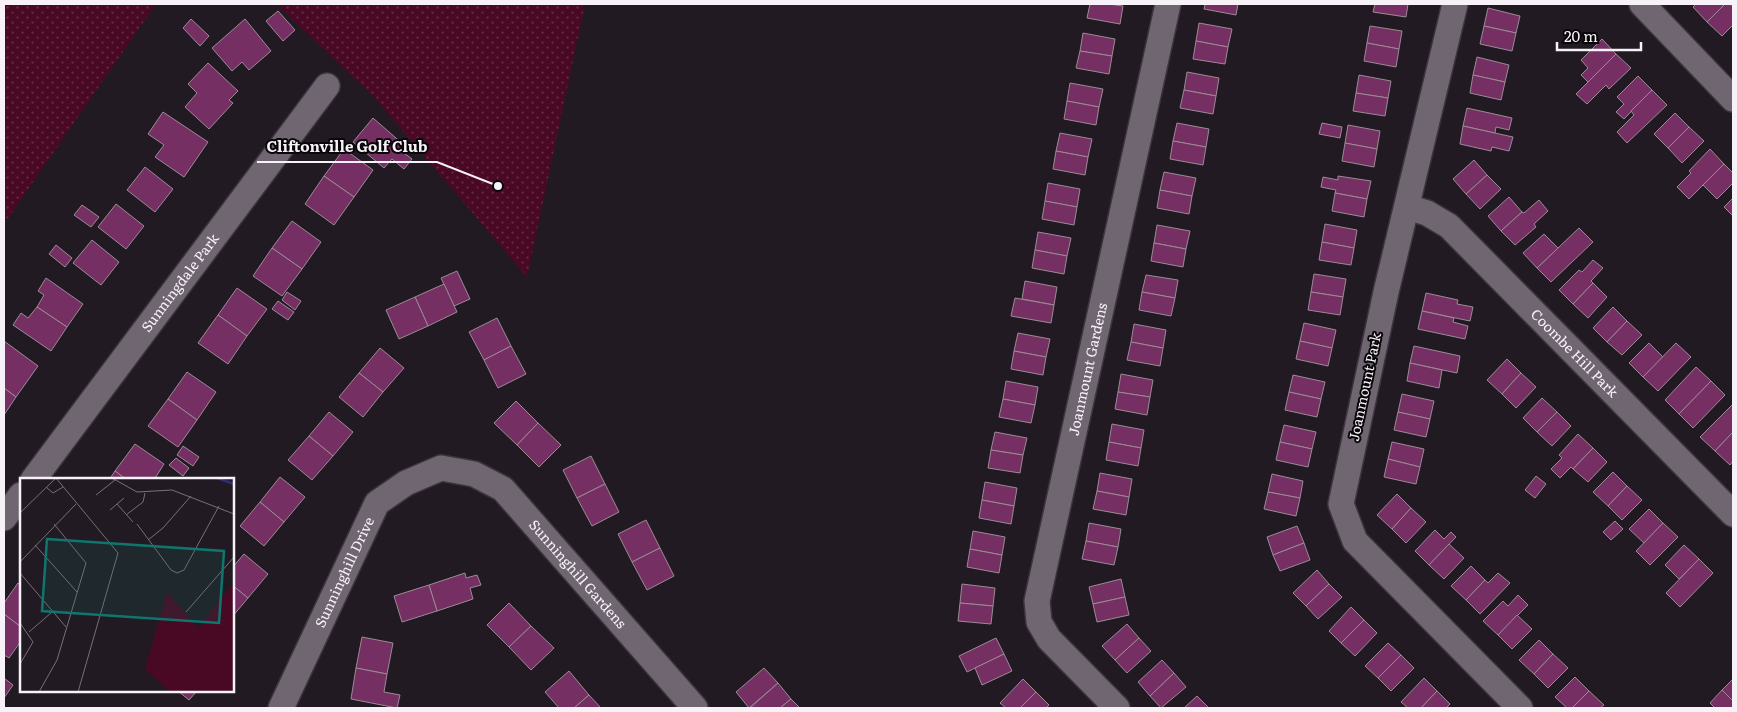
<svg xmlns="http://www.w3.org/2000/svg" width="1737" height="712" font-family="Literata,serif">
  <defs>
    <pattern id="grass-dots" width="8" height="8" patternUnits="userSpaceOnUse" patternTransform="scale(1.25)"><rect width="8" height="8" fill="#490925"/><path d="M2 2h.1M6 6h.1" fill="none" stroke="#642d45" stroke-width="1.8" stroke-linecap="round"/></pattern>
  </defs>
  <rect width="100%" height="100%" fill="#211a23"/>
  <g fill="url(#grass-dots)">
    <path d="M4,4H156L4,224Z"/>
    <path d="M276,4H585L527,277L372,95Z"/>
  </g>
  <g fill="#752f62" stroke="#9a8c95">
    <path d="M1090,4H1109L1123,6L1120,24L1087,18Z"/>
    <path d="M1205,4H1238L1236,15L1204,9Z"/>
    <path d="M1375,4H1408L1406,17L1373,12Z"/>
    <path d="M1696,4H1725L1707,22L1693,7Z"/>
    <path d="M1725,4L1733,5V25L1722,36L1707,22Z"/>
    <path d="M1488,8L1520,16L1516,33L1484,26Z"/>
    <path d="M278,11L295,30L283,41L266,21Z"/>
    <path d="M191,19L209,36L200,46L183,28Z"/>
    <path d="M245,19L271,51L249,70L242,62L232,71L212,48Z"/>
    <path d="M1199,23L1232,29L1228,47L1196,41Z"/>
    <path d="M1370,26L1402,31L1399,49L1367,43Z"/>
    <path d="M1484,26L1516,33L1512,51L1480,44Z"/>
    <path d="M1083,33L1115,39L1112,56L1080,51Z"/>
    <path d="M1602,39L1616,54L1588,82L1581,75L1588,68L1581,60Z"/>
    <path d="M1196,41L1228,47L1225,64L1193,59Z"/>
    <path d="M1367,43L1399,49L1396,67L1364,61Z"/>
    <path d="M1080,51L1112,56L1109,74L1076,68Z"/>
    <path d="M1616,54L1631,68L1609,89L1606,85L1587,104L1576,94Z"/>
    <path d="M1477,57L1509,65L1505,82L1473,75Z"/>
    <path d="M208,63L238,91L229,100L233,103L209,129L185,107L197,93L188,84Z"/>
    <path d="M1187,72L1219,78L1216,96L1184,90Z"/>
    <path d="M1359,75L1391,81L1388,98L1356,93Z"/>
    <path d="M1473,75L1505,82L1501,100L1470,93Z"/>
    <path d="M1638,76L1652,90L1624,119L1616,112L1624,104L1617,97Z"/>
    <path d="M1070,83L1103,89L1099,107L1067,101Z"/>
    <path d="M1184,90L1216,96L1213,114L1180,108Z"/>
    <path d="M1652,90L1667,105L1627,143L1617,132L1634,115L1631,111Z"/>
    <path d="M1356,93L1388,98L1385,116L1353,111Z"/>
    <path d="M1067,101L1099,107L1096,125L1064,119Z"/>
    <path d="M1467,108L1512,118L1509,130L1496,127L1495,133L1463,126Z"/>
    <path d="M163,112L208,142L184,177L155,157L164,145L148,134Z"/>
    <path d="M1675,113L1689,127L1668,148L1654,134Z"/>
    <path d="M373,118L404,145L400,150L412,159L404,169L392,159L384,168L353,142Z"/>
    <path d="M1177,123L1209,129L1206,147L1173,141Z"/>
    <path d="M1322,123L1342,127L1340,138L1319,134Z"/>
    <path d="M1348,125L1380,131L1377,149L1345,143Z"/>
    <path d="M1463,126L1513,137L1509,151L1492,147L1491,151L1460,144Z"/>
    <path d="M1689,127L1704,141L1682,163L1668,148Z"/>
    <path d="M1060,133L1092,139L1088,157L1056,151Z"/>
    <path d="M1173,141L1206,147L1203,165L1170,159Z"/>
    <path d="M1345,143L1377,149L1374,167L1342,161Z"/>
    <path d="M344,149L373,170L354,197L324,176Z"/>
    <path d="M1710,149L1724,164L1689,199L1677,187L1691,173L1689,171Z"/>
    <path d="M1056,151L1088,157L1085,175L1053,169Z"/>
    <path d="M1474,160L1487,175L1466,194L1453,179Z"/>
    <path d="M1724,164L1733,173V183L1717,199L1703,185Z"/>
    <path d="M145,167L173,189L155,212L127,190Z"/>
    <path d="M1164,172L1196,178L1192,196L1160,190Z"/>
    <path d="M1487,175L1501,189L1480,209L1466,194Z"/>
    <path d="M324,176L354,197L334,225L305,204Z"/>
    <path d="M1338,176L1371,181L1367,199L1335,193L1336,190L1321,187L1323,177L1338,180Z"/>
    <path d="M1048,183L1080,189L1077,207L1045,201Z"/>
    <path d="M1160,190L1192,196L1189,214L1157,208Z"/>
    <path d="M1335,193L1367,199L1364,217L1332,211Z"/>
    <path d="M1509,197L1522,212L1501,231L1488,216Z"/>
    <path d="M1733,198V216L1724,207Z"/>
    <path d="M1539,200L1548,211L1534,224L1536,227L1515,245L1501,231L1522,212L1524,213Z"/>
    <path d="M1045,201L1077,207L1074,225L1042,219Z"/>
    <path d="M116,204L144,226L126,249L98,227Z"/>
    <path d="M82,205L99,217L91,227L74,215Z"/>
    <path d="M292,221L321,242L302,269L272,248Z"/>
    <path d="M1325,224L1357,230L1354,248L1322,242Z"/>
    <path d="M1157,225L1190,231L1186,249L1154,243Z"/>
    <path d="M1579,228L1593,242L1551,282L1537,268Z"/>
    <path d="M1038,232L1071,238L1067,256L1035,250Z"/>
    <path d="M1544,234L1558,248L1537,268L1523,253Z"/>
    <path d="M92,240L119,262L101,285L73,263Z"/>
    <path d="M1322,242L1354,248L1351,265L1319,260Z"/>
    <path d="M1154,243L1186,249L1183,267L1151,261Z"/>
    <path d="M56,245L72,258L65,267L49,254Z"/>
    <path d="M272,248L302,269L282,296L253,276Z"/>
    <path d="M1035,250L1067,256L1064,274L1032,268Z"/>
    <path d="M1593,260L1603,268L1591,281L1593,283L1573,304L1559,290L1579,270L1582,272Z"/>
    <path d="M457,271L470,299L454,306L441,278Z"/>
    <path d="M1314,274L1346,279L1343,297L1311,292Z"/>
    <path d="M1146,275L1178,280L1175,298L1142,292Z"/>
    <path d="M46,278L83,304L67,327L37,307L44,295L38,291Z"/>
    <path d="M1025,281L1057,287L1054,305L1022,299Z"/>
    <path d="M1593,283L1607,297L1588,318L1573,304Z"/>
    <path d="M444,284L457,312L428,326L415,297Z"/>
    <path d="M237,288L267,309L247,336L218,315Z"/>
    <path d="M287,292L301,301L295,310L282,300Z"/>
    <path d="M1142,292L1175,298L1171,316L1139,310Z"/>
    <path d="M1311,292L1343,297L1340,315L1308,310Z"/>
    <path d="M1426,293L1458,300L1457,304L1473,307L1470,321L1422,311Z"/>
    <path d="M415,297L428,326L399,339L386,310Z"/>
    <path d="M1015,298L1054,305L1051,323L1011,316Z"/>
    <path d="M278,301L294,312L288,320L272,309Z"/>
    <path d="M37,307L67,327L51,351L13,325L21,313L28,318Z"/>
    <path d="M1613,307L1627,321L1607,342L1593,328Z"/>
    <path d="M1422,311L1454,318L1453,322L1468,326L1465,339L1418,329Z"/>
    <path d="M218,315L247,336L228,364L198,343Z"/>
    <path d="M497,318L511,346L484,360L469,332Z"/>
    <path d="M1627,321L1642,335L1622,355L1607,342Z"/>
    <path d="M1304,323L1336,330L1332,348L1300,341Z"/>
    <path d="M1134,324L1166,330L1163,348L1131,342Z"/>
    <path d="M1018,333L1050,339L1046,357L1014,351Z"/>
    <path d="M4,341L38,366L16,397L4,388Z"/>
    <path d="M1300,341L1332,348L1328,366L1296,359Z"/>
    <path d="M1131,342L1163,348L1160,366L1127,360Z"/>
    <path d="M1649,343L1663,357L1643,377L1629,363Z"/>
    <path d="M1676,343L1691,357L1658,391L1643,377Z"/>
    <path d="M511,346L526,374L498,388L484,360Z"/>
    <path d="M1414,346L1460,356L1457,373L1410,363Z"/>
    <path d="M380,348L404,368L383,392L359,373Z"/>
    <path d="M1014,351L1046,357L1043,375L1011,369Z"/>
    <path d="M1507,359L1521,373L1502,394L1487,380Z"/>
    <path d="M1410,363L1442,370L1439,388L1407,381Z"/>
    <path d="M1696,367L1711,381L1679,414L1665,400Z"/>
    <path d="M187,372L216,392L197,420L168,399Z"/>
    <path d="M359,373L383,392L363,417L339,397Z"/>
    <path d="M1521,373L1536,387L1516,408L1502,394Z"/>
    <path d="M1121,374L1153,380L1150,397L1118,392Z"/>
    <path d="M1293,375L1325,382L1321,399L1289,392Z"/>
    <path d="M1006,381L1038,387L1035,405L1003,399Z"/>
    <path d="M1711,381L1725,395L1693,428L1679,414Z"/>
    <path d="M4,388L16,397L4,415Z"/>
    <path d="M1118,392L1150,397L1147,415L1115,409Z"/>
    <path d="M1289,392L1321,399L1317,417L1285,410Z"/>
    <path d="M1402,394L1434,401L1430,419L1398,412Z"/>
    <path d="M1542,398L1557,412L1537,432L1523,418Z"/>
    <path d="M168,399L197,420L178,447L148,426Z"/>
    <path d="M1003,399L1035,405L1031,423L999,417Z"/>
    <path d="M516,401L538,423L517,445L494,423Z"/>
    <path d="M1732,405L1733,407V432L1715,451L1700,437Z"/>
    <path d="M329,412L353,432L333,456L309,436Z"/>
    <path d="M1398,412L1430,419L1426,437L1394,430Z"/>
    <path d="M1557,412L1571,426L1552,446L1537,432Z"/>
    <path d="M538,423L561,445L539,467L517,445Z"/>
    <path d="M1112,424L1144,430L1141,448L1109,442Z"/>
    <path d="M1284,425L1316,432L1312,449L1280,442Z"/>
    <path d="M995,432L1027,438L1023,455L991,450Z"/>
    <path d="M1733,432V461L1730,465L1715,451Z"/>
    <path d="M1578,434L1593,448L1573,469L1571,467L1560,478L1551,469L1562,458L1559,455Z"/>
    <path d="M309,436L333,456L312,480L288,460Z"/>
    <path d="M1109,442L1141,448L1138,466L1106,460Z"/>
    <path d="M1280,442L1312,449L1308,467L1276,460Z"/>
    <path d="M1392,442L1424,449L1420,467L1388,459Z"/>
    <path d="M135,444L164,464L154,480H127L115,471Z"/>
    <path d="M183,446L199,457L193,466L177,455Z"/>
    <path d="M1593,448L1607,462L1588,482L1573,469Z"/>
    <path d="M991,450L1023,455L1020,473L988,468Z"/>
    <path d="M591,456L605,484L577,498L563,470Z"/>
    <path d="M176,458L189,468L183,476L169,465Z"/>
    <path d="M1388,459L1420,467L1416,484L1384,477Z"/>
    <path d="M115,471L127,480H109Z"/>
    <path d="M1613,472L1627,486L1608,506L1593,492Z"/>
    <path d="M1100,473L1132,479L1129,497L1097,491Z"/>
    <path d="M1272,474L1303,481L1300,498L1268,492Z"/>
    <path d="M1536,476L1546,484L1535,498L1525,490Z"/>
    <path d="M280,477L305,497L284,522L260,502Z"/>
    <path d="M985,482L1017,488L1014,506L982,500Z"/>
    <path d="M605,484L619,512L592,526L577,498Z"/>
    <path d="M1627,486L1642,500L1622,520L1608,506Z"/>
    <path d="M1097,491L1129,497L1126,515L1093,509Z"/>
    <path d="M1268,492L1300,498L1296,516L1264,509Z"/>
    <path d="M1397,494L1411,508L1392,529L1377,515Z"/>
    <path d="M982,500L1014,506L1011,524L979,518Z"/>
    <path d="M260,502L284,522L264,546L240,526Z"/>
    <path d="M1411,508L1426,522L1406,543L1392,529Z"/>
    <path d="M1649,509L1663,523L1644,543L1629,529Z"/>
    <path d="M646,520L660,548L632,562L618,534Z"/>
    <path d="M1615,521L1623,529L1611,540L1603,532Z"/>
    <path d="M1089,523L1121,529L1118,547L1086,541Z"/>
    <path d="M1663,523L1678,537L1650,565L1636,551Z"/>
    <path d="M1297,526L1304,543L1273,555L1267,537Z"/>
    <path d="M1435,530L1444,539L1451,532L1456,537L1429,565L1415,551Z"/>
    <path d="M973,531L1005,537L1002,555L970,549Z"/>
    <path d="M1086,541L1118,547L1114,565L1082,559Z"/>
    <path d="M1304,543L1310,560L1280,571L1273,555Z"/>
    <path d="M1449,544L1464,558L1444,579L1429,565Z"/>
    <path d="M1684,545L1699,559L1679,579L1665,565Z"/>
    <path d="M660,548L674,576L647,590L632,562Z"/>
    <path d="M970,549L1002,555L999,573L967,567Z"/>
    <path d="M244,554L268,574L248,598L232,585V568Z"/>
    <path d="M1699,559L1713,573L1680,607L1666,593Z"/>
    <path d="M1471,566L1485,580L1466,600L1451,586Z"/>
    <path d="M1317,570L1329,584L1306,606L1293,593Z"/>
    <path d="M465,573L466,578L477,575L481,585L470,588L473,599L437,611L429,585Z"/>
    <path d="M1498,573L1510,583L1480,614L1466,600L1485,580L1488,583Z"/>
    <path d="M1121,579L1125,597L1093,604L1089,587Z"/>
    <path d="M18,583L21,585V627L4,614V603Z"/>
    <path d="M962,584L995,588L993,606L960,603Z"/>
    <path d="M1329,584L1342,597L1318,619L1306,606Z"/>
    <path d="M232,585L248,598L232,617Z"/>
    <path d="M429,585L437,611L402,622L394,596Z"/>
    <path d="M1518,595L1528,605L1498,635L1483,621L1503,601L1508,606Z"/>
    <path d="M1125,597L1129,615L1097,622L1093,604Z"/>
    <path d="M509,603L531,626L509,647L487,625Z"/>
    <path d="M960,603L993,606L991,624L958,621Z"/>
    <path d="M1351,607L1364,620L1341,643L1329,631Z"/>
    <path d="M4,614L21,627V641L9,658L4,655Z"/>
    <path d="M1517,615L1532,629L1512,649L1498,635Z"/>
    <path d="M1364,620L1377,633L1355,656L1341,643Z"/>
    <path d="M1127,624L1139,638L1115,660L1102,646Z"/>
    <path d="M531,626L554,648L531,670L509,647Z"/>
    <path d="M362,637L393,643L387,674L356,668Z"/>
    <path d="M996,638L1004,654L967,672L959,656Z"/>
    <path d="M1139,638L1151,651L1127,673L1115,660Z"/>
    <path d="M1539,640L1553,654L1534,674L1519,660Z"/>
    <path d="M1388,643L1401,655L1378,678L1365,666Z"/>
    <path d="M1004,654L1012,671L982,685L975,668Z"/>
    <path d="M1553,654L1568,668L1548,688L1534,674Z"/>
    <path d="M1401,655L1414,668L1391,691L1378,678Z"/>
    <path d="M1162,660L1174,673L1150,696L1138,682Z"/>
    <path d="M356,668L387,674L384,692L400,695L397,708L351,699Z"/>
    <path d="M764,668L778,683L749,708L736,692Z"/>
    <path d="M569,671L589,695L574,708H559L545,692Z"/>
    <path d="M1174,673L1186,687L1161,708L1150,696Z"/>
    <path d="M1575,677L1589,691L1572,708H1567L1555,697Z"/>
    <path d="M4,678L13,685L4,698Z"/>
    <path d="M1424,678L1437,691L1421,708H1408L1401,702Z"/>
    <path d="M1023,679L1036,692L1020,708H1006L1000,703Z"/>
    <path d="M1733,679V701L1722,690Z"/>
    <path d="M778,683L791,699L780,708H750Z"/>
    <path d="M1722,690L1733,701V708H1715L1710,703Z"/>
    <path d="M178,691H197L189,700Z"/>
    <path d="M1437,691L1450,704L1446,708H1421Z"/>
    <path d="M1589,691L1604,705L1600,708H1572Z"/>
    <path d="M1036,692L1049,705L1046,708H1020Z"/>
    <path d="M589,695L601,708H574Z"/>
    <path d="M1197,696L1209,708H1184Z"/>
    <path d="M791,699L800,708H780Z"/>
  </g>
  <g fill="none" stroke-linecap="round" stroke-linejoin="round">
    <defs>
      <g id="minor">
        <path d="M1455,4L1386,292L1341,504L1355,541L1520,708"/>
        <path d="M1642,4L1733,99"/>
        <path id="s1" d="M1407,207L1427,213L1449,226L1733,514"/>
        <path id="s2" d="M33,480L327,86"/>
        <path d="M4,518L21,495"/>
        <path id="s3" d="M281,708L377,503L406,483L441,468L474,474L503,489L695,708"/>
        <path id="s4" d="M1117,708L1049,639L1039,622L1037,601L1168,4"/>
      </g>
    </defs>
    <use href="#minor" stroke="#3a343b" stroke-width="28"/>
    <use href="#minor" stroke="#706672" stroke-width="25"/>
  </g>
  <g text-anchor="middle" stroke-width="4" stroke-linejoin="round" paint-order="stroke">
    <g font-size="14" fill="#f7f1f8" stroke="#09060a">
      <text dy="5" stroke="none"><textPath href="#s2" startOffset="246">Sunningdale Park</textPath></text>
      <text dy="5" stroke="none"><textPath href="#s1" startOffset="225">Coombe Hill Park</textPath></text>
      <text dy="5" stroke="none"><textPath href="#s4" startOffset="375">Joanmount Gardens</textPath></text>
      <text transform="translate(1365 387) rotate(-78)" y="5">Joanmount Park</text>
      <text dy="5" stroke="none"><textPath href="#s3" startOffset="150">Sunninghill Drive</textPath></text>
      <text dy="5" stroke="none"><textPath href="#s3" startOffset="479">Sunninghill Gardens</textPath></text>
    </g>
  </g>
  <g transform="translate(20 478)">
    <rect width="214" height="214" fill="#211a23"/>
    <path d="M214,105V214H150L125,191L147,114L178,150Z" fill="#490925"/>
    <path fill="none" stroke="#2f2d73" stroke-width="2.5" d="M197,0L214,6"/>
    <path fill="none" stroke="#777078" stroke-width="1" d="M36,0L98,75L58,214M92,0L117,14L152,12L214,36M26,9L33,15L43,9M76,17L95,2M97,26L113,44M90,32L104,20M0,35L36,0M106,37L123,24L125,15M117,46L151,92L157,95L164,92L199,28M128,62L143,50L171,18M15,67L57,114M0,84L56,26M0,95L46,149M166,134L214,79M0,145L13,164L0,186M9,154L32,134M19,214L37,182L66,85L34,46"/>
    <path fill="#0f766e" fill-opacity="0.15" stroke="#0f766e" stroke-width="2.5" d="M27,61L204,73L199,145L22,133Z"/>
    <rect width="214" height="214" fill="none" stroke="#f7f1f8" stroke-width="2.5"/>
  </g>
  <path fill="none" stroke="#f7f1f8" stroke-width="2" d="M498 186L437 162H257"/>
  <circle fill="#f7f1f8" stroke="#09060a" stroke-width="2" cx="498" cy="186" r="5"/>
  <g font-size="15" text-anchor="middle" font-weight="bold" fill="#f7f1f8" stroke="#09060a" stroke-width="4" stroke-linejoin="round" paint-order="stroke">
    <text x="347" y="152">Cliftonville Golf Club</text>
  </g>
  <rect width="1737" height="712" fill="none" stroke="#f7f1f8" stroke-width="10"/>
  <path d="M1557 42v8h84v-8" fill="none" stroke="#f7f1f8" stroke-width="2.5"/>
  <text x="1564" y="42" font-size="15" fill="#f7f1f8" stroke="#09060a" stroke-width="4" paint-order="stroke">20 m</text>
</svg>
